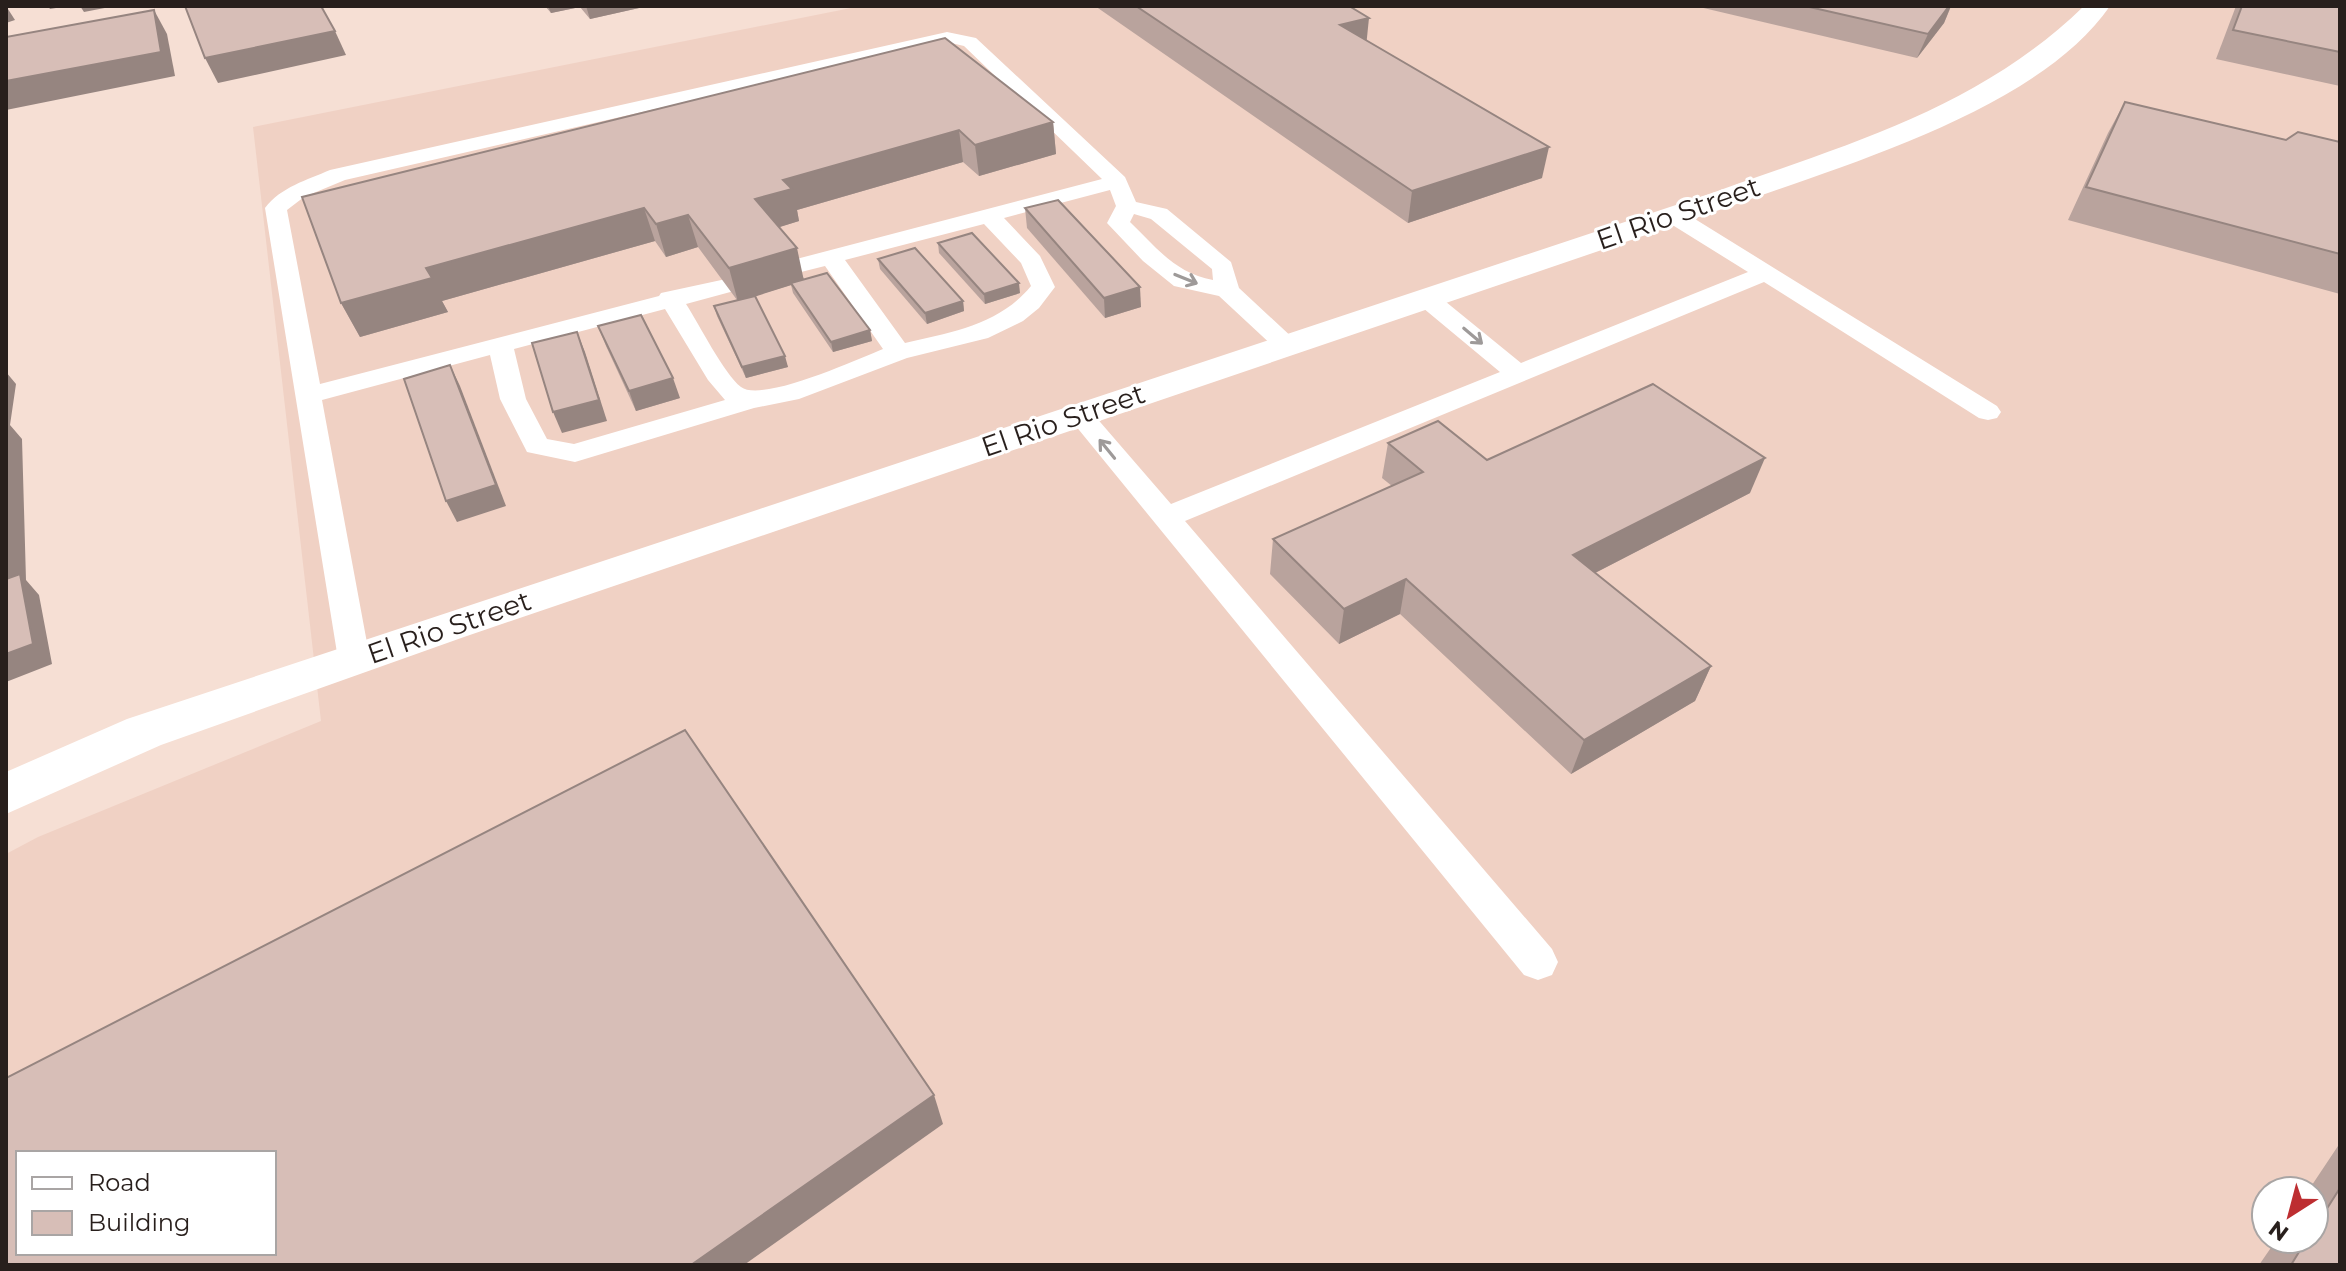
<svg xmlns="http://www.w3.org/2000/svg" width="2346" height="1271" font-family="Montserrat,sans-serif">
  <rect width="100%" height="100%" fill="#f6dfd4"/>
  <path fill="#f0d1c4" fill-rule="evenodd" d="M861,6H2340V1265H6V854L38,837L321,721L253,127ZM18,1153H274V1253H18ZM2266,1191H2314V1239H2266Z"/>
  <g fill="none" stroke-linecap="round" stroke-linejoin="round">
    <g fill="#fff" fill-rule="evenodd">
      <path d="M947,32L976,38L1125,177L1136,202L1167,209L1231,262L1239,288L1295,340L1299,345L1295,350H1277L1219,296L1174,286L1143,261L1107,223L1116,206L1110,190L1004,218L1040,256L1055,287L1039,308L1023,321L988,338L907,358L799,399L754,408L585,459L575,462L527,452L500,399L490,355L322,400L370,659L366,668L354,671L342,668L338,659L265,208C281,187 307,180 330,170ZM947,42L964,46L1102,179L785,262L781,267L785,272L793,274L825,266L883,349C858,359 762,403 741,387C724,374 699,324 686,304L734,291L738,286L734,281L726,279L661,293L659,296L320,384L287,210L304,197L345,180ZM1134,214L1151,219L1212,269L1213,280C1175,273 1157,248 1130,222ZM984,224L1021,263L1031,286C999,325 952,332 905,343L845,260ZM665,309L708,380L725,400L574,444L547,439L526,399L514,349Z"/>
      <path d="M1674,209L1682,211L1997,406L2001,412L1997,418L1988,420L1979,418L1764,282L1185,521L1552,949L1558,962L1552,975L1538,980L1524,975L1066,414L1070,408L1079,406L1088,408L1171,504L1500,372L1417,303L1414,298L1417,293H1435L1521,363L1748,272L1666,221L1663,216Z"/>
    </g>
    <path fill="#fff" fill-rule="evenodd" d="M2084,6H2110C2039,109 1847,164 1734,205L464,637L161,745L6,814V772L127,719L1712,193C1848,144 1978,109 2084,6Z"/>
  </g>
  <g fill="#b9a39d">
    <path d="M545,6H648L590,19L580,7L551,13Z"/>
    <path d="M1095,6H1349L1367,41L1542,178L1408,223Z"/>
    <path d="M1695,6H1951L1944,23L1917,58Z"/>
    <path d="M2236,6H2340V86L2216,59Z"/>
    <path d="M945,38L1053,122L1056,154L979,176L963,162L797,210L799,221L779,227L804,279L870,330L872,341L833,352L793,293L791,285L755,296L788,367L746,378L717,316L714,306L737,300L698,247L666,257L655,241L442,301L448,312L360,337L341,303Z"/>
    <path d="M2125,102L2286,140L2340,142V294L2068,220L2108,133Z"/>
    <path d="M1025,208L1141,307L1105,318L1027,228Z"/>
    <path d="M938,243L1020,293L985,304L939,253Z"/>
    <path d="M878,259L963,301L964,311L927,324L880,269Z"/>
    <path d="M598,326L680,398L636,411L606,346Z"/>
    <path d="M1388,443L1487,460L1750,493L1595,573L1711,666L1695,701L1571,774L1400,614L1339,644L1270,574L1273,539L1392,486L1382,478Z"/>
    <path d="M2340,1143V1265H2259L2277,1239H2314V1191H2308Z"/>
  </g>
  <g fill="#968580">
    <path d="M6,6L15,20L6,23Z"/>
    <path d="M48,6H68L50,9Z"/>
    <path d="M80,6H115L84,12Z"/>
    <path d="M548,6H580V7L551,13Z"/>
    <path d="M586,6H648L590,19Z"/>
    <path d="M1949,6H1951L1944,23L1917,58L1928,34Z"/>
    <path d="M154,10L167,34L175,76L6,110V81Z"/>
    <path d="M1369,18L1366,47L1340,25Z"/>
    <path d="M335,31L346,55L218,83L205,58Z"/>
    <path d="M1053,122L1056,154L979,176L975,145Z"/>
    <path d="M959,130L963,162L797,210L799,221L764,232L755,199L783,180Z"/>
    <path d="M1549,147L1542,178L1408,223L1412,191Z"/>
    <path d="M644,208L655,241L442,301L448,312L360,337L341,303L426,268Z"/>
    <path d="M688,215L698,247L666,257L656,224Z"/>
    <path d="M797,248L804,281L738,302L729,268Z"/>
    <path d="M1019,283L1020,293L985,304L984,294Z"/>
    <path d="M1140,287L1141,307L1105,318L1104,298Z"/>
    <path d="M963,301L964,311L927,324L925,313Z"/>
    <path d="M870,330L872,341L833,352L831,342Z"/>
    <path d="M577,332L585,352L607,421L562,433L553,412Z"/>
    <path d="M785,356L788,367L746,378L742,367Z"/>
    <path d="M450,365L460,386L506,506L457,522L446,501Z"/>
    <path d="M6,372L16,384L10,425L22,439L26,580L39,595L52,664L6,682Z"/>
    <path d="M673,378L680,398L636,411L629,391Z"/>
    <path d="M1765,458L1750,493L1562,590L1573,555Z"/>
    <path d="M1406,579L1400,614L1339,644L1344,609Z"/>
    <path d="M1711,666L1695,701L1571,774L1584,740Z"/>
    <path d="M934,1095L943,1124L744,1265H691Z"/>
  </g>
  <g fill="#d7beb7" stroke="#968580" stroke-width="2" fill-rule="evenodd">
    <path d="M185,6H321L335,31L205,58Z"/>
    <path d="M1136,6H1349L1369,18L1340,25L1549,147L1412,191Z"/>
    <path d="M1805,6H1949L1928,34Z"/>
    <path d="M2242,6H2340V52L2233,30Z"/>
    <path d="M154,10L161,52L6,81V37Z"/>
    <path d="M945,38L1053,122L975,145L959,130L783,180L792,189L755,199L797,248L729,268L688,215L656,224L644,208L426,268L432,278L341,303L302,197Z"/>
    <path d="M2125,102L2286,140L2298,132L2340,142V254L2086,187Z"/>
    <path d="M1058,200L1140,287L1104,298L1025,208Z"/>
    <path d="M972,233L1019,283L984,294L938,243Z"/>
    <path d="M915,248L963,301L925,313L878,259Z"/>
    <path d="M827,273L870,330L831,342L791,283Z"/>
    <path d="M755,296L785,356L742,367L714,306Z"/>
    <path d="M641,315L673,378L629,391L598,326Z"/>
    <path d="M577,332L599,400L553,412L532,343Z"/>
    <path d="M450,365L496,485L446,501L404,379Z"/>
    <path d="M1653,384L1765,458L1573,555L1711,666L1584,740L1406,579L1344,609L1273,539L1423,472L1388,443L1438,421L1487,460Z"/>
    <path d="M20,574L33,644L6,654V579Z"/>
    <path d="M685,730L934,1095L691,1265H6V1078ZM18,1153H274V1253H18Z"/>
    <path d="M2340,1188V1265H2291L2307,1239H2314V1229Z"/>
  </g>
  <defs><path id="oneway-shaft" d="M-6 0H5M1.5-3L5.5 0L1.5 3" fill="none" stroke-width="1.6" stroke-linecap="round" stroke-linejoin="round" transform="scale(2)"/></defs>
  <g stroke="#9e9a99">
    <use href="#oneway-shaft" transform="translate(1186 279) rotate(22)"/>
    <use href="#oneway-shaft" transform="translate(1473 336) rotate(40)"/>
    <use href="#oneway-shaft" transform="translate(1107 449) rotate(-129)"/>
  </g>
  <g text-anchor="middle" stroke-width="6" stroke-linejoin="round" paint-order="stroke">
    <g font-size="28" fill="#281f1c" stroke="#fff">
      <text transform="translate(1678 213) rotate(-19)" y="10">El Rio Street</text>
      <text transform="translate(1063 420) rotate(-19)" y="10">El Rio Street</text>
      <text transform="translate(449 627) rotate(-19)" y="10">El Rio Street</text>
    </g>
  </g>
  <rect width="2346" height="1271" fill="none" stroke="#281f1c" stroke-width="16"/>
  <rect x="16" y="1151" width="260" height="104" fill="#ffffff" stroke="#a9a5a4" stroke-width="2"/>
  <rect x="32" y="1177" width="40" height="12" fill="#ffffff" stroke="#a9a5a4" stroke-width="2"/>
  <text x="88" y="1191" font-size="24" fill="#281f1c">Road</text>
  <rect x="32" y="1211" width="40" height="24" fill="#d7beb7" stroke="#a9a5a4" stroke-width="2"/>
  <text x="88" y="1231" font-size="24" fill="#281f1c">Building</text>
  <g transform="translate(2290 1215) rotate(216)"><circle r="38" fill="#ffffff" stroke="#a9a5a4" stroke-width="2"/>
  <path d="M0-6L14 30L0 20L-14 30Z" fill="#bd2e31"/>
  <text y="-12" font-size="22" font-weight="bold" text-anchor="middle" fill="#281f1c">N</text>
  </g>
</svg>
